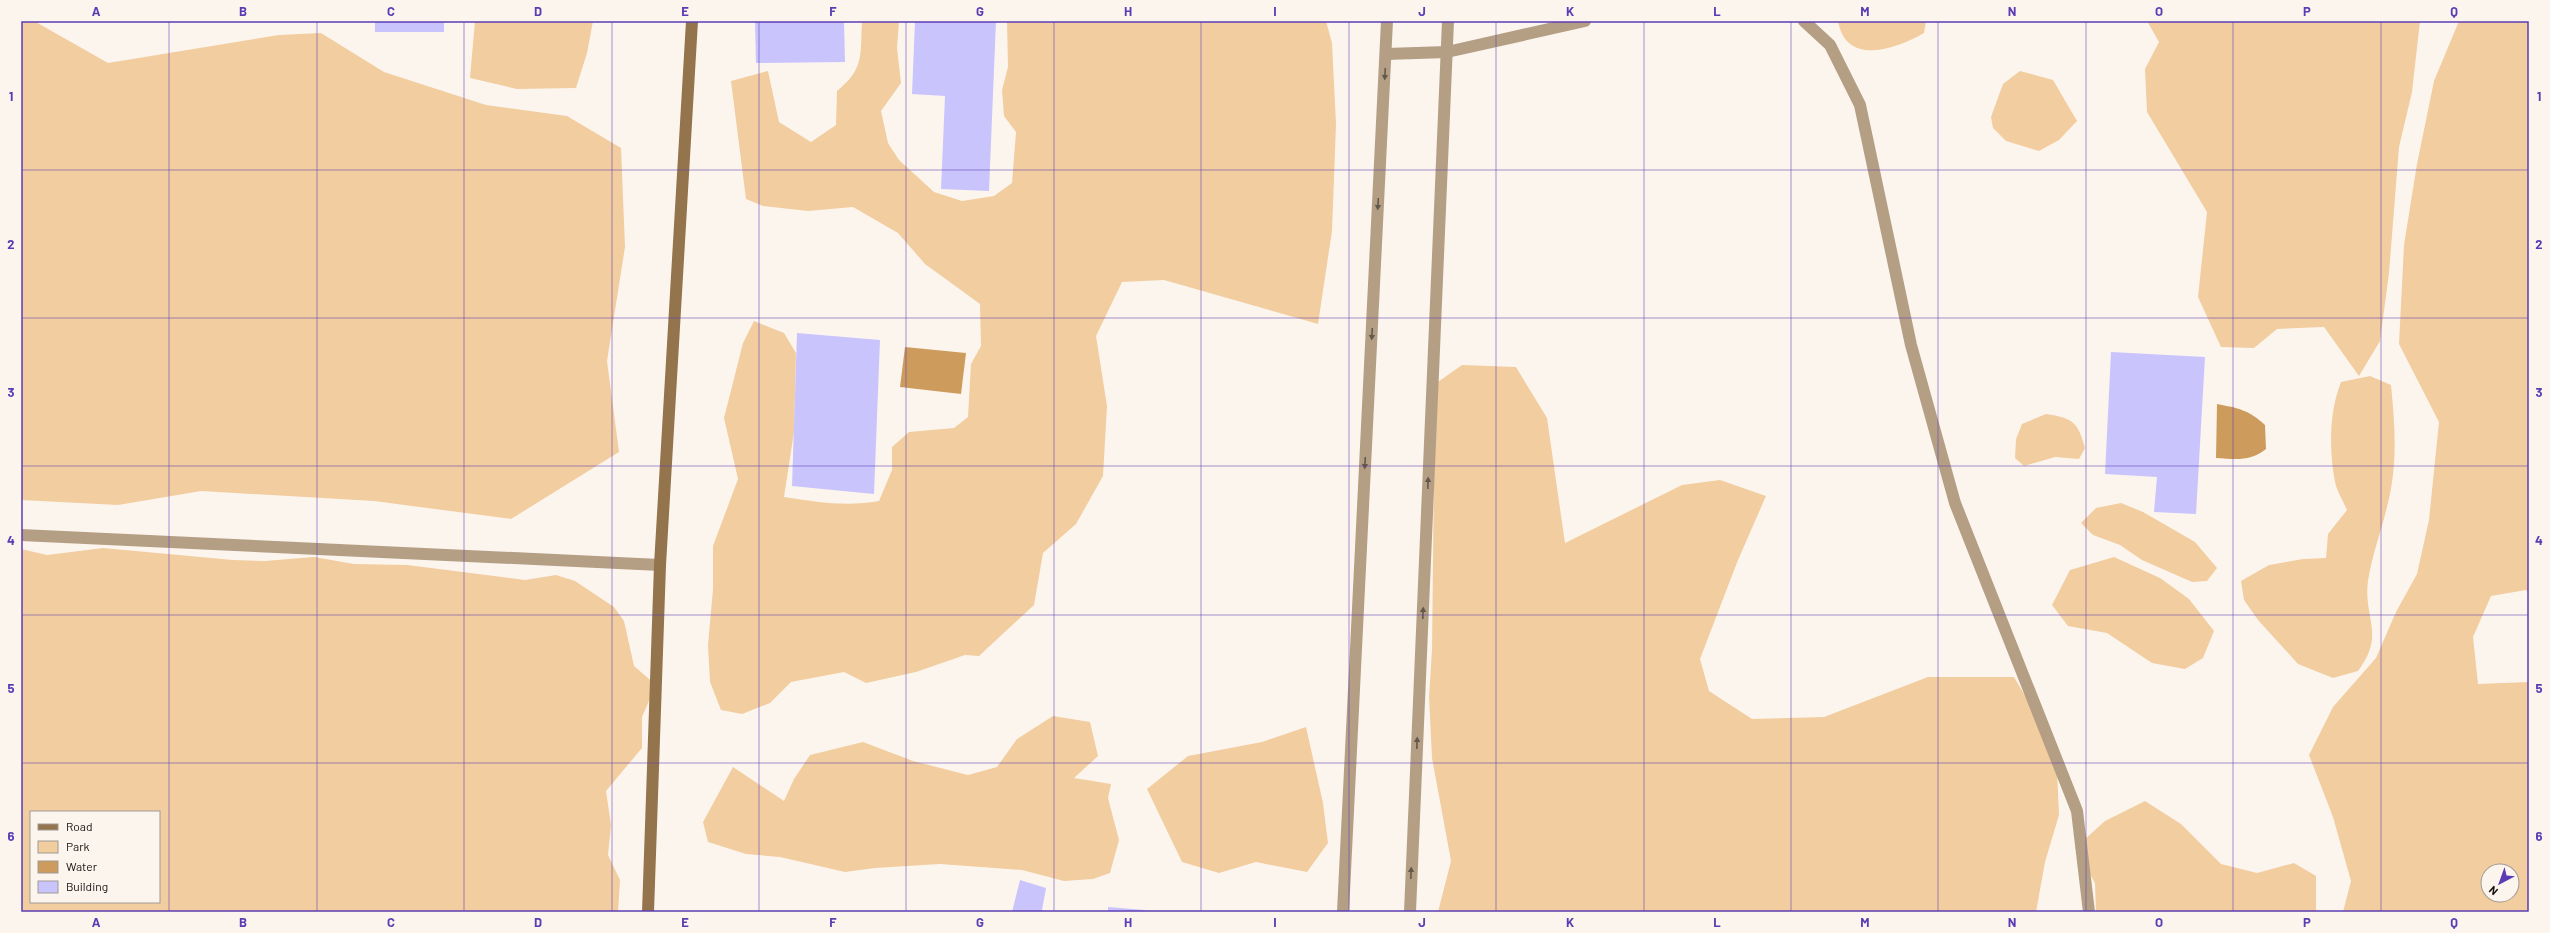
<svg xmlns="http://www.w3.org/2000/svg" width="2550" height="933" font-family="Barlow,sans-serif">
  <rect width="100%" height="100%" fill="#fcf5ee"/>
  <g fill="#f2cda0" fill-rule="evenodd">
    <path d="M21,21H34L108,63L279,35L321,33L384,72L486,105L567,116L621,148L625,247L607,361L619,452L511,519L374,501L201,491L118,505L21,500Z"/>
    <path d="M475,21H593L587,53L576,88L517,89L470,78Z"/>
    <path d="M862,21H899L897,48L901,83L881,111L888,143L899,160L934,192L962,201L994,196L1012,183L1016,132L1004,116L1002,90L1008,67L1007,21H1326L1332,43L1336,124L1332,231L1318,324L1164,280L1122,282L1096,336L1107,406L1103,476L1076,524L1043,553L1034,605L979,656L965,655L916,672L866,683L844,672L791,682L770,703L742,714L721,710L710,682L708,645L713,589V546L738,479L724,418L743,343L754,321L784,333L796,353L794,432L784,497C817,502 846,507 879,501L892,470V447L909,432L954,428L968,417L971,364L981,346L980,304L925,264L898,233L853,207L808,211L763,206L746,199L731,81L768,71L779,122L811,142L836,125L837,91C865,68 860,55 862,21Z"/>
    <path d="M1838,21H1926L1924,33C1896,49 1846,67 1838,21Z"/>
    <path d="M2147,21H2420L2412,92L2399,147L2389,273L2380,341L2359,376L2324,327L2277,329L2254,348L2221,347L2198,297L2207,212L2147,112L2145,69L2159,42Z"/>
    <path d="M2459,21H2529V593L2526,590L2491,596L2473,637L2478,684L2529,682V912H2343L2351,881L2333,817L2309,755L2333,707L2376,658L2396,612L2417,574L2429,520L2439,422L2399,344L2404,245L2417,164L2434,81ZM2488,871H2512V895H2488Z"/>
    <path d="M2020,71L2053,80L2077,121L2059,140L2039,151L2006,141L1993,128L1991,117L2003,84Z"/>
    <path d="M1462,365L1516,367L1547,418L1565,543L1682,485L1720,480L1766,496L1738,560L1700,659L1709,691L1752,719L1824,717L1928,677H2014L2056,748L2059,815L2045,862L2036,912H1438L1451,861L1432,758L1429,697L1432,650L1435,384Z"/>
    <path d="M2370,376L2391,385C2395,426 2398,466 2387,507C2381,532 2372,555 2368,581C2363,618 2386,634 2358,671L2333,678L2298,664L2258,620L2244,600L2241,581L2269,565L2303,559L2326,558L2328,534L2347,510C2343,501 2337,491 2335,482C2329,450 2329,412 2341,382Z"/>
    <path d="M2046,414C2073,418 2078,422 2085,448L2079,459L2055,457L2024,466L2015,458L2016,439L2022,424Z"/>
    <path d="M2121,503L2143,512L2195,542L2217,568L2207,581L2192,582L2142,560L2120,545L2093,535L2081,523L2096,508Z"/>
    <path d="M103,548L233,560L265,561L314,557L354,564L407,565L525,580L556,575L575,581L614,607L624,621L634,666L656,685L642,717V748L606,791L611,825L608,855L620,880L618,912H21V549L47,555ZM31,812H159V902H31Z"/>
    <path d="M2114,557L2160,578L2189,599L2214,631L2203,658L2185,669L2152,663L2107,633L2068,626L2052,605L2070,570Z"/>
    <path d="M1053,716L1090,722L1098,756L1074,778L1111,784L1108,798L1119,840L1110,873L1093,879L1064,881L1022,870L940,864L875,868L845,872L780,857L746,854L708,842L703,822L733,767L784,801L794,779L810,755L863,742L913,761L968,775L997,767L1017,739Z"/>
    <path d="M1306,727L1323,803L1328,843L1307,872L1256,862L1219,873L1182,862L1147,789L1188,756L1262,742Z"/>
    <path d="M2145,801L2181,824L2221,864L2257,873L2294,863L2316,876V912H2096L2095,883L2075,848L2105,821Z"/>
  </g>
  <g fill="#cd9c5d">
    <path d="M905,347L966,353L961,394L900,387Z"/>
    <path d="M2217,404C2238,408 2249,410 2265,425L2266,449C2250,462 2235,459 2216,458Z"/>
  </g>
  <g fill="#cac4fd">
    <rect x="375" y="21" width="69" height="11"/>
    <path d="M755,21H844L845,62L756,63Z"/>
    <path d="M915,21H996L989,191L941,189L945,96L912,94Z"/>
    <path d="M797,333L880,340L874,494L792,486Z"/>
    <path d="M2111,352L2205,357L2196,514L2154,512L2157,477L2105,474Z"/>
    <path d="M1020,880L1046,888L1042,910L1047,912H1012Z"/>
    <path d="M1108,907L1145,910V912H1108Z"/>
  </g>
  <g fill="none" stroke-linecap="round" stroke-linejoin="round">
    <g stroke="#b49f85" stroke-width="12">
      <path d="M1804,21L1830,45L1860,105L1911,345L1955,503L2077,811L2089,912"/>
      <path d="M1386,54L1447,52L1585,21"/>
      <path d="M21,535L660,565"/>
      <path d="M1343,912L1387,21"/>
      <path d="M1410,912L1448,21"/>
    </g>
    <path stroke="#93744d" stroke-width="12" d="M648,912L660,565L692,21"/>
  </g>
  <defs><path id="oneway-solid" d="M-6-.8H1V-3.2L6.5 0L1 3.2V.8H-6Z"/></defs>
  <g fill="#64584a">
    <use href="#oneway-solid" transform="translate(1385 74) rotate(93)"/>
    <use href="#oneway-solid" transform="translate(1378 204) rotate(93)"/>
    <use href="#oneway-solid" transform="translate(1372 334) rotate(93)"/>
    <use href="#oneway-solid" transform="translate(1365 463) rotate(93)"/>
    <use href="#oneway-solid" transform="translate(1428 483) rotate(-88)"/>
    <use href="#oneway-solid" transform="translate(1423 613) rotate(-88)"/>
    <use href="#oneway-solid" transform="translate(1417 743) rotate(-88)"/>
    <use href="#oneway-solid" transform="translate(1411 873) rotate(-88)"/>
  </g>
  <path fill="none" stroke="#5b3cb5" stroke-width="1" stroke-opacity="0.55" d="M169,21V912M317,21V912M464,21V912M612,21V912M759,21V912M906,21V912M1054,21V912M1201,21V912M1349,21V912M1496,21V912M1644,21V912M1791,21V912M1938,21V912M2086,21V912M2233,21V912M2381,21V912M21,170H2529M21,318H2529M21,466H2529M21,615H2529M21,763H2529"/>
  <rect width="2550" height="933" fill="none" stroke="#fcf5ee" stroke-width="44"/>
  <rect x="30" y="811" width="130" height="92" fill="#fcf5ee" stroke="#9f9a95"/>
  <rect x="38" y="824" width="20" height="6" fill="#93744d" stroke="#9f9a95"/>
  <text x="66" y="831" font-size="12" fill="#13110f">Road</text>
  <rect x="38" y="841" width="20" height="12" fill="#f2cda0" stroke="#9f9a95"/>
  <text x="66" y="851" font-size="12" fill="#13110f">Park</text>
  <rect x="38" y="861" width="20" height="12" fill="#cd9c5d" stroke="#9f9a95"/>
  <text x="66" y="871" font-size="12" fill="#13110f">Water</text>
  <rect x="38" y="881" width="20" height="12" fill="#cac4fd" stroke="#9f9a95"/>
  <text x="66" y="891" font-size="12" fill="#13110f">Building</text>
  <g transform="translate(2500 883) rotate(221)"><circle r="19" fill="#fcf5ee" stroke="#9f9a95"/>
  <path d="M0-3L7 15L0 10L-7 15Z" fill="#5b3cb5"/>
  <text y="-6" font-size="11" font-weight="bold" text-anchor="middle" fill="#13110f">N</text>
  </g>
  <rect x="22" y="22" width="2506" height="889" fill="none" stroke="#5b3cb5" stroke-width="1.5"/>
  <g font-size="13" text-anchor="middle" font-weight="bold" fill="#5b3cb5">
    <text x="96" y="16">A</text>
    <text x="243" y="16">B</text>
    <text x="391" y="16">C</text>
    <text x="538" y="16">D</text>
    <text x="685" y="16">E</text>
    <text x="833" y="16">F</text>
    <text x="980" y="16">G</text>
    <text x="1128" y="16">H</text>
    <text x="1275" y="16">I</text>
    <text x="1422" y="16">J</text>
    <text x="1570" y="16">K</text>
    <text x="1717" y="16">L</text>
    <text x="1865" y="16">M</text>
    <text x="2012" y="16">N</text>
    <text x="2159" y="16">O</text>
    <text x="2307" y="16">P</text>
    <text x="2454" y="16">Q</text>
    <text x="11" y="101">1</text>
    <text x="2539" y="101">1</text>
    <text x="11" y="249">2</text>
    <text x="2539" y="249">2</text>
    <text x="11" y="397">3</text>
    <text x="2539" y="397">3</text>
    <text x="11" y="545">4</text>
    <text x="2539" y="545">4</text>
    <text x="11" y="693">5</text>
    <text x="2539" y="693">5</text>
    <text x="11" y="841">6</text>
    <text x="2539" y="841">6</text>
    <text x="96" y="927">A</text>
    <text x="243" y="927">B</text>
    <text x="391" y="927">C</text>
    <text x="538" y="927">D</text>
    <text x="685" y="927">E</text>
    <text x="833" y="927">F</text>
    <text x="980" y="927">G</text>
    <text x="1128" y="927">H</text>
    <text x="1275" y="927">I</text>
    <text x="1422" y="927">J</text>
    <text x="1570" y="927">K</text>
    <text x="1717" y="927">L</text>
    <text x="1865" y="927">M</text>
    <text x="2012" y="927">N</text>
    <text x="2159" y="927">O</text>
    <text x="2307" y="927">P</text>
    <text x="2454" y="927">Q</text>
  </g>
</svg>
